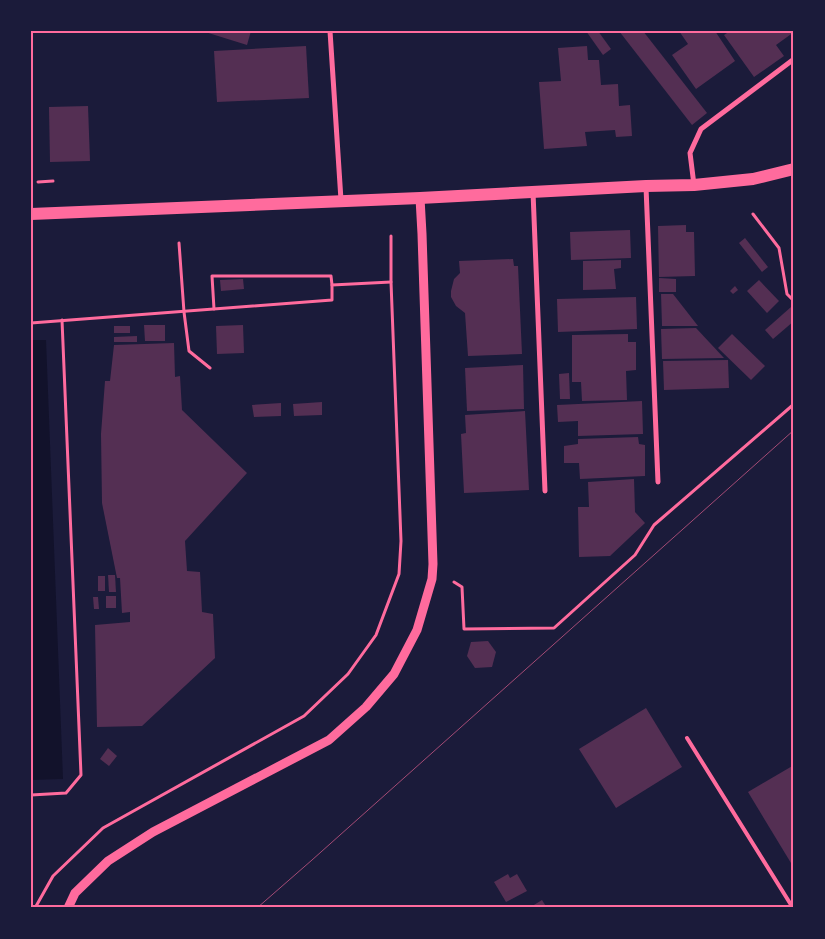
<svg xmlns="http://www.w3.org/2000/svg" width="825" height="939" font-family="Figtree,sans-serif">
  <rect width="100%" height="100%" fill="#1b1b3a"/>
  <path fill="#12122b" d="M31,340H46L63,779L31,780Z"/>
  <g fill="#542f53">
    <path d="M202,31H251L247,45Z"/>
    <path d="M586,31H598L611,49L603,55Z"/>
    <path d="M619,31H643L707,113L692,125Z"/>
    <path d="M679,31H715L735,61L696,89L672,55L688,44Z"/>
    <path d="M730,31H794V32L776,45L784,56L754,77L724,35Z"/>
    <path d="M306,46L309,98L217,102L214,51Z"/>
    <path d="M587,46L588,60H599L601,85L618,84L619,106L630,105L632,136L616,137L615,130L585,132L587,146L544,149L539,82L561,81L558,48Z"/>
    <path d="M88,106L90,161L50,162L49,107Z"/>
    <path d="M686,225V232H694L695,276L659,277L658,226Z"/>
    <path d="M630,230L631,258L571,260L570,232Z"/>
    <path d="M745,238L768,267L762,272L739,243Z"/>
    <path d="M513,259L514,266H518L522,354L468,356L465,313L456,306L451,297V291L454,279L460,273L459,261Z"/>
    <path d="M621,260V268L614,269L616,289L583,290V261Z"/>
    <path d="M659,278L676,279V292H659Z"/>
    <path d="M243,279L244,289L221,291L220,280Z"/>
    <path d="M759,280L779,301L767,313L747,291Z"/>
    <path d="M735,286L738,290L733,294L730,291Z"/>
    <path d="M661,294H673L698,326H662Z"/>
    <path d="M636,297L637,329L558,332L557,299Z"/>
    <path d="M791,307L794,311V321L773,339L765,330Z"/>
    <path d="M144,325H165V341H145Z"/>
    <path d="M243,325L244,353L217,354L216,326Z"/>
    <rect x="114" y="326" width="16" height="7"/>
    <path d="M696,328L724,358L662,359L661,329Z"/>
    <path d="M628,334V342H636V370L626,371L627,400L582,401L581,382H572V335Z"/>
    <path d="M732,334L765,366L751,380L718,348Z"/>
    <path d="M137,336V342H114V337Z"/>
    <path d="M174,343L175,377L180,376L182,410L247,473L185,541L187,571L200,572L202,612L213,614L215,658L142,726L97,727L95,625L130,622V612L122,613L120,578H117L102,503L101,434L105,381H110L114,345Z"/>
    <path d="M728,360L729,388L664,390L663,361Z"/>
    <path d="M523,365L524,409L467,411L465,368Z"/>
    <path d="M569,373L570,399H560L559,374Z"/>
    <path d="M642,401L643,434L578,436V421L558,422L557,405Z"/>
    <path d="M322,402V415L294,416L293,404Z"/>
    <path d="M281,403V416L254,417L252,405Z"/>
    <path d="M525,411L529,490L464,493L461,434L466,433L465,415Z"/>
    <path d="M638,437L639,444L645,445V476L580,479L579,463H564V446L578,444V439Z"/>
    <path d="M634,479L635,512L645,523L610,556L579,557L578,507H589L588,482Z"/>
    <path d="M108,575H115L116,592H109Z"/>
    <rect x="98" y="576" width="7" height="15"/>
    <rect x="106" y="596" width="10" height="12"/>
    <path d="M93,597H98L99,609H94Z"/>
    <path d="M488,641L496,652L492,667L475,668L467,656L471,642Z"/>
    <path d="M646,708L682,767L616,808L579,749Z"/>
    <path d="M108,748L117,756L109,766L100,759Z"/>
    <path d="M794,765V868L748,792Z"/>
    <path d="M508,874L510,878L517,874L527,891L506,902L494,882Z"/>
    <path d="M542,900L547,908H529Z"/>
  </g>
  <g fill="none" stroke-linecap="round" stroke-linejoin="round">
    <g stroke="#ff6b9d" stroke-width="3">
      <path d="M38,182L53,181"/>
      <path d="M753,214L779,248L787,294L794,301"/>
      <path d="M179,243L184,312L189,351L210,368"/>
      <path d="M214,309L212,276H331L332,285"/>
      <path d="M31,323L332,300V285L391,282"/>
      <path d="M454,582L462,587L464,629L554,628L635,555L654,525L794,404"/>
      <path d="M31,795L66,793L81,775L62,320"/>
      <path d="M35,908L53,876L103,828L304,716L348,674L376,635L399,574L401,541L391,282V236"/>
    </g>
    <path stroke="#ff6b9d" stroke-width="4" d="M687,738L793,908"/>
    <g stroke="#ff6b9d" stroke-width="5">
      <path d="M330,31L341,200"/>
      <path d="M694,185L690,153L701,129L794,59"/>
      <path d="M646,187L658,482"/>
      <path d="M533,192L545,491"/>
    </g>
    <path stroke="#ff6b9d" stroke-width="9" d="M68,908L75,893L108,861L153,832L329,740L366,707L394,674L417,630L432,579L433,564L422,234L420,198"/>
    <path stroke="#ff6b9d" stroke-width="12" d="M31,214L420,198L646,186L694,185L753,179L794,169"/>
    <path stroke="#a44b75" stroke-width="1" d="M257,908L312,860L794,430"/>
  </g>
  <rect width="825" height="939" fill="none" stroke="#1b1b3a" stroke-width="65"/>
  <rect x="32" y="32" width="760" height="874" fill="none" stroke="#ff6b9d" stroke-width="2"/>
</svg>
